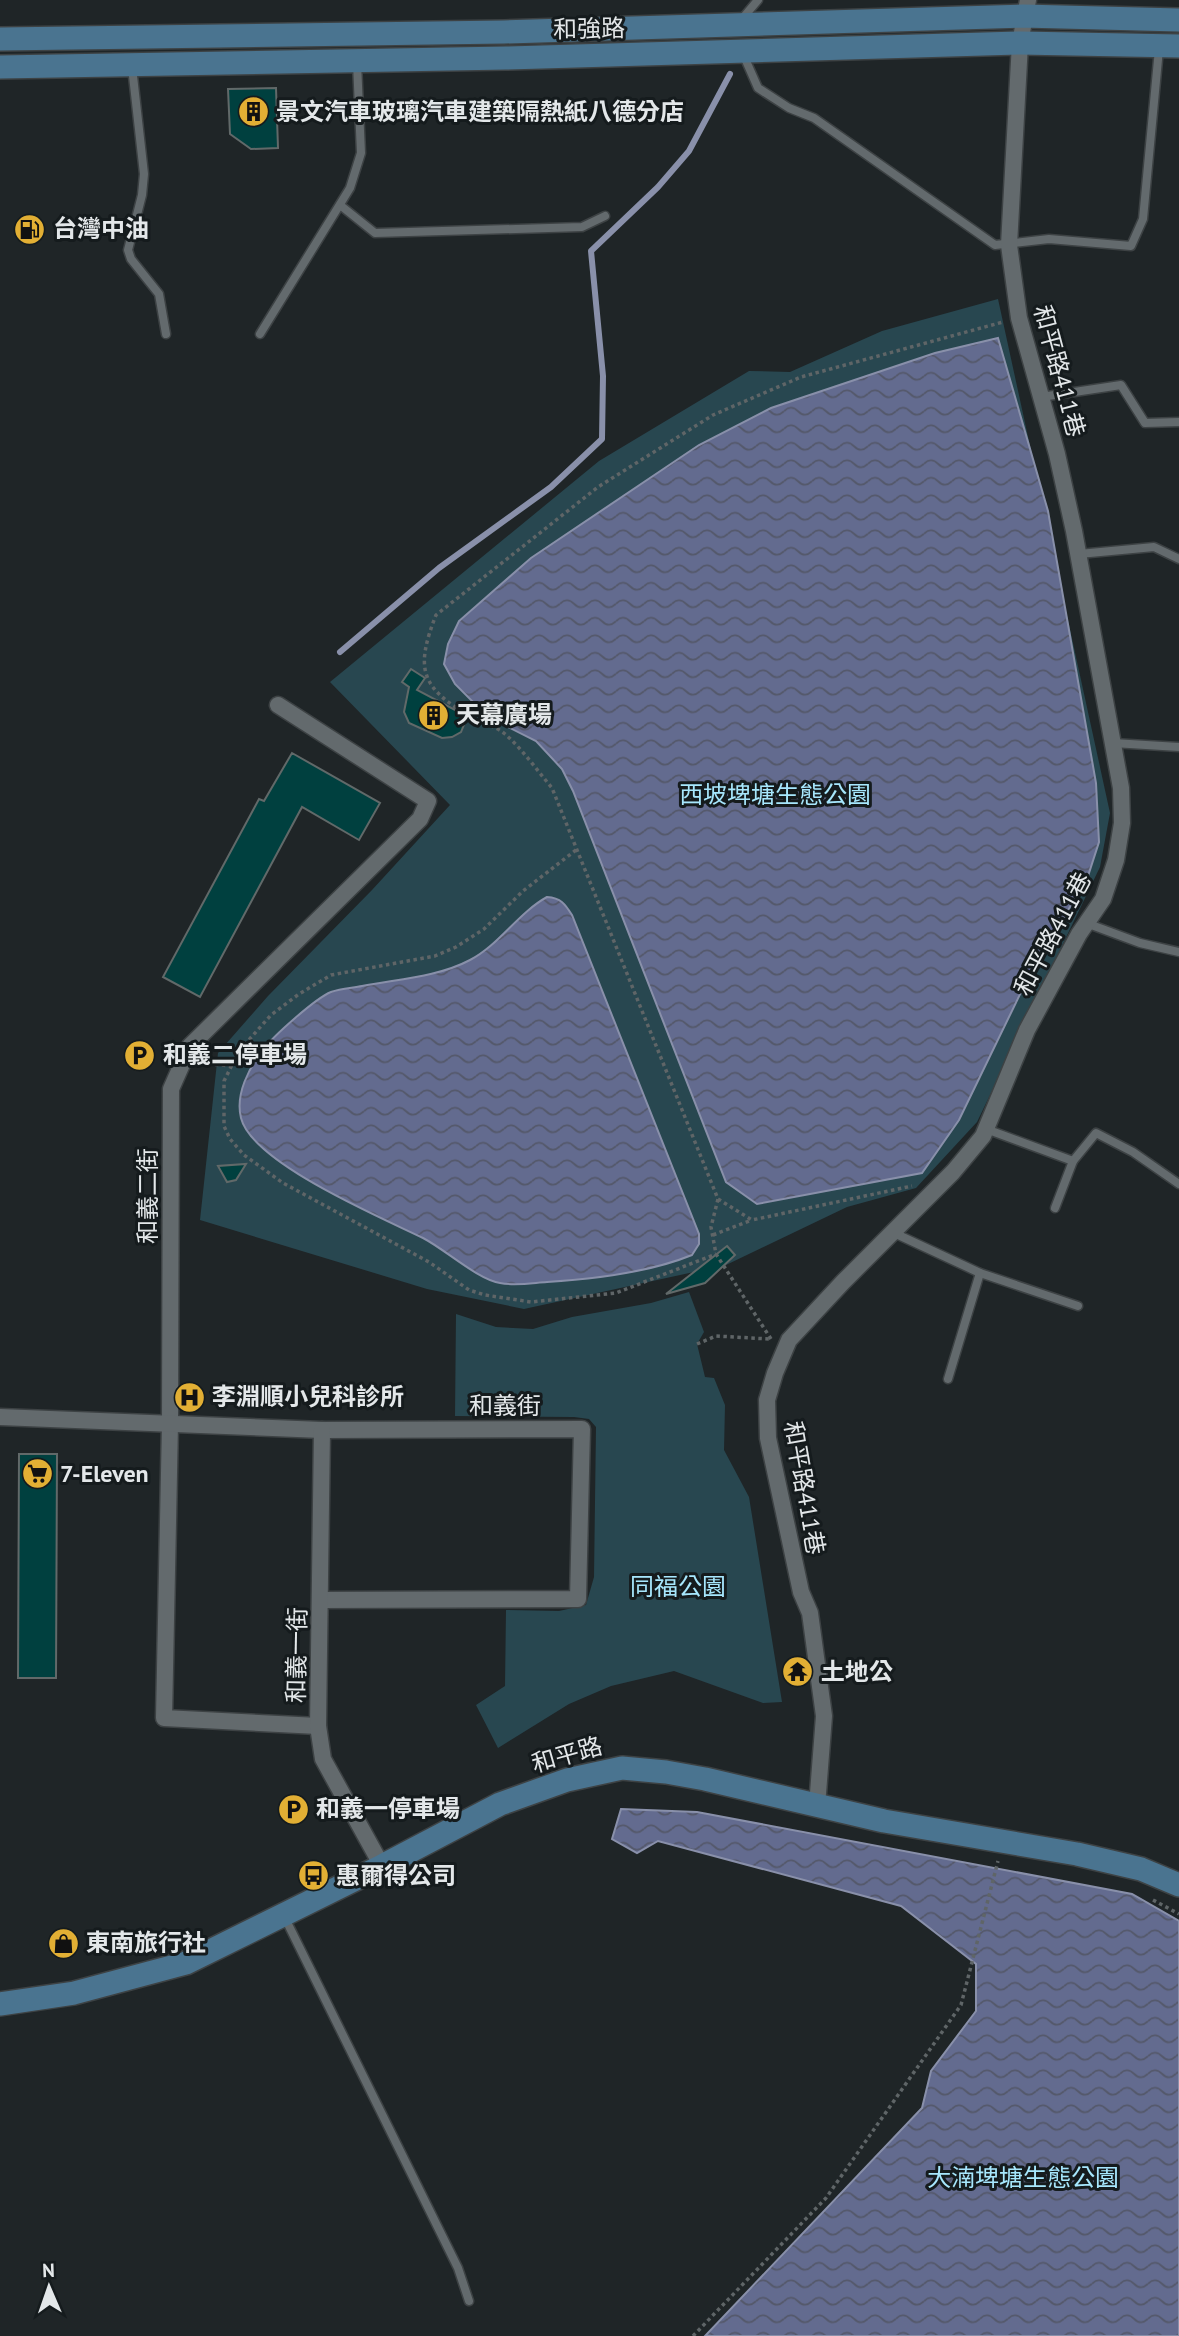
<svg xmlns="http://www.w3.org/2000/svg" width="1179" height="2336" font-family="'PT Sans','Noto Sans TC',sans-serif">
  <defs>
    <pattern id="water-waves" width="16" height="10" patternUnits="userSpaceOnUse" patternTransform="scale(1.75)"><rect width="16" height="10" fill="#636b8f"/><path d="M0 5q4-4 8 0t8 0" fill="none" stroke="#54586a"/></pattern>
  </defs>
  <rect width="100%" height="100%" fill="#1f2527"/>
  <g fill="#284750">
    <path d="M998,299L1110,813L1100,867L977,1122L916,1188L847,1207L726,1265L524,1309L427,1289L200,1220L218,1053L268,996L372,890L450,805L330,682L599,461L749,371L790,372L882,331Z"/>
    <path d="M689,1292L704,1332L697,1344L705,1377L714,1378L725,1405L724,1450L749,1497L782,1702L763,1703L674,1671L611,1686L569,1704L498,1748L476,1705L505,1686L506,1610L559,1611L586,1605L594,1577L596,1427L589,1419L574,1417L455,1416L456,1314L496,1327L533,1329L572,1317L651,1303Z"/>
  </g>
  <g fill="url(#water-waves)" stroke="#8990aa" stroke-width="2">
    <path d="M998,338L1048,511L1096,783L1099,842L1088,876L1025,984L959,1120L922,1173L757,1204L726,1182L573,791L562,769L536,741L502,724L475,704L455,684L444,664L448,644L459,621L531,558L699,445L771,408L935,353Z"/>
    <path d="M547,897C561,898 565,904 572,915L699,1234V1244L692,1255C648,1273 595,1279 547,1282C532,1283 515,1286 500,1283C477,1279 446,1250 423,1238C382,1218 252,1163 241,1118C235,1094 249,1068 263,1050C273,1036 316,998 331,992C341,988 353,988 362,986C398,979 438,977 470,960C499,945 518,913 547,897Z"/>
    <path d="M621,1809L697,1812L1132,1894L1179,1921V2336H705L922,2108L931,2071L976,2011V1964L901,1906L658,1841L637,1853L612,1839Z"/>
  </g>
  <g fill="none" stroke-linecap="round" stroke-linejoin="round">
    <path stroke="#8990aa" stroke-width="6" d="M340,652L439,568L551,487L602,439L603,376L591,251L658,187L689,151L730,74"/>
  </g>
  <g fill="#00403f" stroke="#616969" stroke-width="2">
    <path d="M276,88L278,148L251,149L230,134L228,89Z"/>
    <path d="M411,669L425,678L417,690L459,712L465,722L461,732L452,737L442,738L409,723L404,712L409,687L402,682Z"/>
    <path d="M292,753L380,803L359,840L302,807L200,997L163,977L259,799L264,801Z"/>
    <path d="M246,1164L236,1180L227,1182L218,1166Z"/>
    <path d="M727,1246L735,1255L705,1283L666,1294Z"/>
    <path d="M19,1454H57L56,1678H18Z"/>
  </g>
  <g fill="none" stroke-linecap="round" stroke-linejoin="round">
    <defs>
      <g id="lane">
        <path d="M742,19L758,0"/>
        <path d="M743,54L758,88L789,108L814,118L995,245L1049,239L1131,246L1143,219L1159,49"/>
        <path d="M132,67L144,174L142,195L128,250L131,259L159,294L166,334"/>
        <path d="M340,205L375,233L582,227L605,216"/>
        <path d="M260,334L350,188L361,153L357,63"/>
        <path d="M1041,397L1121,385L1145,423L1179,422"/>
        <path d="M1079,554L1154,547L1179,559"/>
        <path d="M1113,743L1179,747"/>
        <path d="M1086,923L1140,943L1179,952"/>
        <path d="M986,1129L1073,1161L1096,1133L1133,1152L1179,1184"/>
        <path d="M1055,1208L1073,1161"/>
        <path d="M894,1233L980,1273L1078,1306"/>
        <path d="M948,1379L980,1273"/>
        <path d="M284,1916L458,2268L469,2301"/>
      </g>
      <g id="street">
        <path d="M278,705L428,801L420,819L190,1046L171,1089L170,1424L164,1718L318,1726"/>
        <path d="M0,1417L322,1430L582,1429L578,1599L321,1600"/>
        <path d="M322,1430L318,1726L323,1759L382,1866"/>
        <path d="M817,1806L824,1716L810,1613L801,1592L768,1438L767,1400L775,1373L789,1340L843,1282L953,1172L983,1136L1027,1030L1079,934L1103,899L1116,860L1122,823L1121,788L1074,531L1057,454L1019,318L1009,245L1020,43L1028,0"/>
      </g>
      <g id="secondary">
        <path d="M0,39L504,32L1023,16L1179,20"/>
        <path d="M0,67L506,58L1020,43L1179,46"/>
        <path d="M0,2004L74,1993L186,1963L382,1866L500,1804L567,1780L622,1768L666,1772L705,1779L884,1821L1077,1854L1141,1869L1179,1885"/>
      </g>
    </defs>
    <use href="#lane" stroke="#3d4244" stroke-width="11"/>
    <use href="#street" stroke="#3d4244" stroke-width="19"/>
    <use href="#secondary" stroke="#3d4244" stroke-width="26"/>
    <g stroke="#5f6567" stroke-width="3.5" stroke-dasharray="3.5 3.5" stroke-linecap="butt">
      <path d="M576,850L523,891L484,929L456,947L435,956L331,975L299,994L271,1015L239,1051L224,1081V1126L230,1139L244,1155L283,1183L429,1262L469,1290L485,1295L531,1302L616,1293L716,1254"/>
      <path d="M201,1063L231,1066"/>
      <path d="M718,1199L752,1220L912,1186"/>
      <path d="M713,1235L752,1220"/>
      <path d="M771,1339L716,1254L711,1227L718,1199L552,788C537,770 523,750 505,734C496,726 482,723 471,717C420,687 415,669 436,615L598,487L713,415L801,377L1003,322"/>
      <path d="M697,1344L716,1336L769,1339"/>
      <path d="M1153,1900L1179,1914"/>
      <path d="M693,2336L826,2198L961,2005L998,1861"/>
    </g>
    <use href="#lane" stroke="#636a6d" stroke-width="8"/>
    <use href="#street" stroke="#636a6d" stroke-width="16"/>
    <use href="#secondary" stroke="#4a7490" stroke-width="23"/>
  </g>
  <defs>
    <symbol id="building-disc" viewBox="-11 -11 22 22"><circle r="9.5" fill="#e2af34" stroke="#151b1d"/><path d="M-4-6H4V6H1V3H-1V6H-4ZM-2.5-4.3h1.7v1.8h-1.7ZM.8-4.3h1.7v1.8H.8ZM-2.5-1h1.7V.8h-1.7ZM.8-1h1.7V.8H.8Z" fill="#111"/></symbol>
    <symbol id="fuel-disc" viewBox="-11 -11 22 22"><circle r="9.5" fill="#e2af34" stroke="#151b1d"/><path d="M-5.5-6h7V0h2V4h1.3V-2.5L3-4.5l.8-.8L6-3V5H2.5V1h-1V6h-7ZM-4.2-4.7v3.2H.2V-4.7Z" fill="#111"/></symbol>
    <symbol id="parking-disc" viewBox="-11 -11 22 22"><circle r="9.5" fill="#e2af34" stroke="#151b1d"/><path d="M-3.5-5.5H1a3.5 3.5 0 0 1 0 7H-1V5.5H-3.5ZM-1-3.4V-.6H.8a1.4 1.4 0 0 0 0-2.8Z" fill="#111"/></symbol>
    <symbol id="hospital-disc" viewBox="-11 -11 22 22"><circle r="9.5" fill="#e2af34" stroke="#151b1d"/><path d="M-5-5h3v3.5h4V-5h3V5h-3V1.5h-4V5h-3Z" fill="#111"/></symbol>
    <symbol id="supermarket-disc" viewBox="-11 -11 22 22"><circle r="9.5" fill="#e2af34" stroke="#151b1d"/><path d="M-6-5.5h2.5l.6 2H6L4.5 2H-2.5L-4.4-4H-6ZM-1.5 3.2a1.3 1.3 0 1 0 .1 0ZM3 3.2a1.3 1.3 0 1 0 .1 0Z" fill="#111"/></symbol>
    <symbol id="temple-disc" viewBox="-11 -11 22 22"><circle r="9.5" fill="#e2af34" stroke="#151b1d"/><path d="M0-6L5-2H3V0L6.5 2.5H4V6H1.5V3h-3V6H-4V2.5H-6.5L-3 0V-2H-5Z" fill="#111"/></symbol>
    <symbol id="bus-disc" viewBox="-11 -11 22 22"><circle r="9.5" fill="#e2af34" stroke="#151b1d"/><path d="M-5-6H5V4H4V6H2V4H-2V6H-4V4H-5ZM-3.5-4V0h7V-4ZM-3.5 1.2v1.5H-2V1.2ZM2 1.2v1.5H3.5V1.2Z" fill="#111"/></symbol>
    <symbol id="shop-disc" viewBox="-11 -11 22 22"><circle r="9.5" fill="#e2af34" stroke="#151b1d"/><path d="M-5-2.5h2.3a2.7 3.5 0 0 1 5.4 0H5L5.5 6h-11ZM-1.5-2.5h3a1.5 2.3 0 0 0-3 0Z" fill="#111"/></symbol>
  </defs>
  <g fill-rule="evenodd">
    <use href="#building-disc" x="236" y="94" width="35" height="35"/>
    <use href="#fuel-disc" x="12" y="212" width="35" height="35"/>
    <use href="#building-disc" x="416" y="698" width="35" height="35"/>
    <use href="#parking-disc" x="122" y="1038" width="35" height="35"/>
    <use href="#hospital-disc" x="172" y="1380" width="35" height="35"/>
    <use href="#supermarket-disc" x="20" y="1456" width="35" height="35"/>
    <use href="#temple-disc" x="780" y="1654" width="35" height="35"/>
    <use href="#parking-disc" x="276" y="1792" width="35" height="35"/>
    <use href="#bus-disc" x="296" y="1858" width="35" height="35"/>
    <use href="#shop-disc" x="46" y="1926" width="35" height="35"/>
  </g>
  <g text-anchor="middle" stroke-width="6" stroke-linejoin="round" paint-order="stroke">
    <g font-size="24" fill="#e3e7e9" stroke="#151b1d">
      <text transform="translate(589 29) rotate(-1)" y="8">和強路</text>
      <text transform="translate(1059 371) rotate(75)" y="8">和平路411巷</text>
      <text transform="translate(1053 934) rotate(-62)" y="8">和平路411巷</text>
      <text transform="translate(148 1196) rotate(-90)" y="8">和義二街</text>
      <text x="505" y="1414">和義街</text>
      <text transform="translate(804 1488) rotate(80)" y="8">和平路411巷</text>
      <text transform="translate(297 1655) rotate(-89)" y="8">和義一街</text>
      <text transform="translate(567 1755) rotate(-16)" y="8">和平路</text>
    </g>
    <g font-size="24" font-weight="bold" fill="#e3e7e9" stroke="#151b1d" text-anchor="start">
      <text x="276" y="120">景文汽車玻璃汽車建築隔熱紙八德分店</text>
      <text x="53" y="237">台灣中油</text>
      <text x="456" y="723">天幕廣場</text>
      <text x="163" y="1063">和義二停車場</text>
      <text x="212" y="1405">李淵順小兒科診所</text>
      <text x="60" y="1482">7-Eleven</text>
      <text x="821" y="1680">土地公</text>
      <text x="316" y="1817">和義一停車場</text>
      <text x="336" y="1884">惠爾得公司</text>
      <text x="86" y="1951">東南旅行社</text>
    </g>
    <g font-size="24" fill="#a7e7fd" stroke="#151b1d">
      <text x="775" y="803">西坡埤塘生態公園</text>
      <text x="678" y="1595">同福公園</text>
      <text x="1023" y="2186">大湳埤塘生態公園</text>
    </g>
  </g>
  <g transform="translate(49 2287) rotate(358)" stroke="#151b1d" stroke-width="5" paint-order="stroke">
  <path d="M0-5L12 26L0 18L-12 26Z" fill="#e3e7e9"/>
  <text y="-10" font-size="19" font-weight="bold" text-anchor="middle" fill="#e3e7e9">N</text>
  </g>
</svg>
